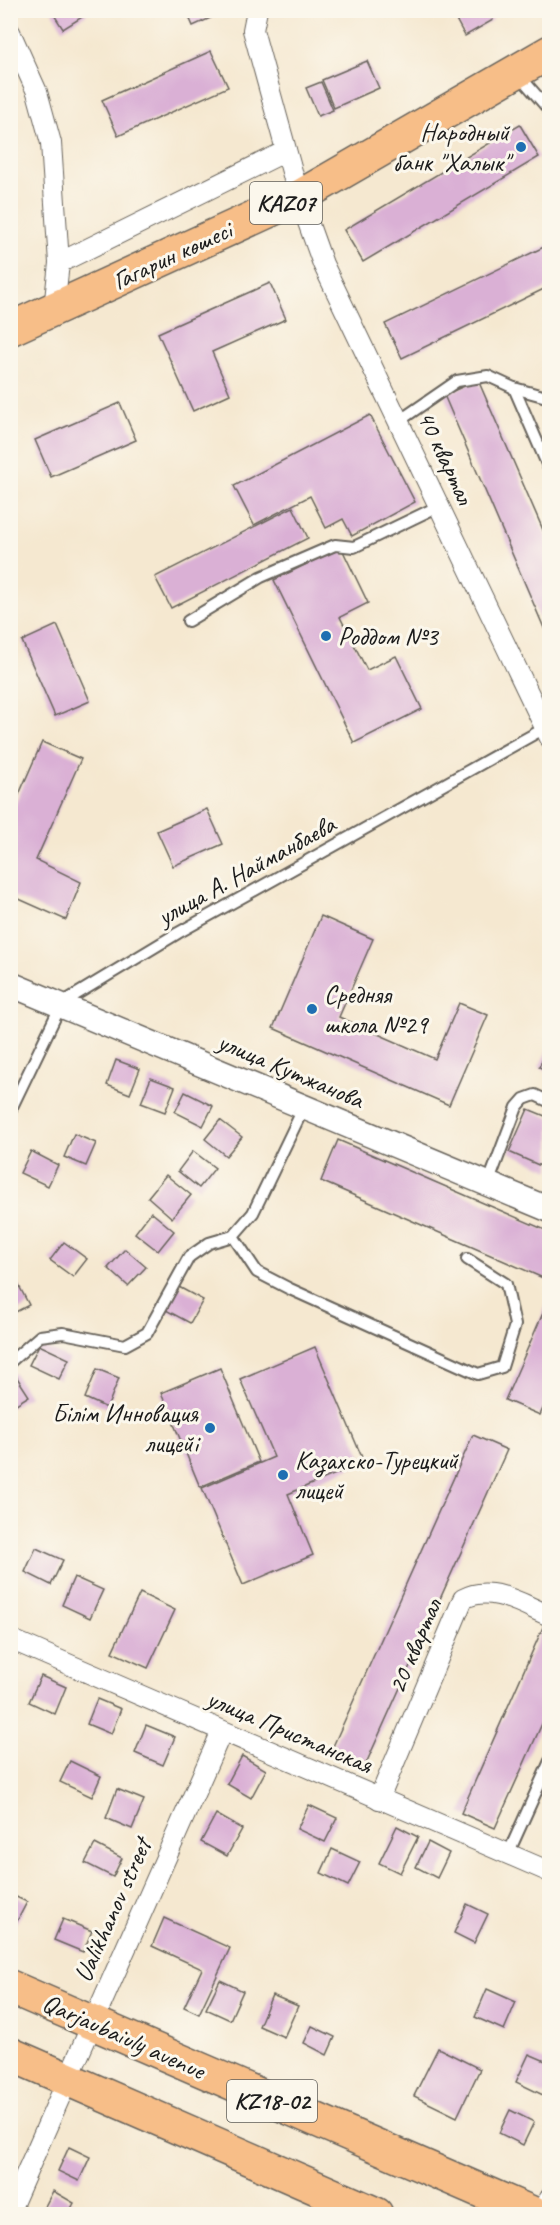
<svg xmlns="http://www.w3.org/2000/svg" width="560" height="2225" font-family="Caveat,sans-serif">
  <rect width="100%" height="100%" fill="#fbf7ec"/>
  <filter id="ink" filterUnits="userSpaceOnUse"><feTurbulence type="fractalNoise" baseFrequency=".0167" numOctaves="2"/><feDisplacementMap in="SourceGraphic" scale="12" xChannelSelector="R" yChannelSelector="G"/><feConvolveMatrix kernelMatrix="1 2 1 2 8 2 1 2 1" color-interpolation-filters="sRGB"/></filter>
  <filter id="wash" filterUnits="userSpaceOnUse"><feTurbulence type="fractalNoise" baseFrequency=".008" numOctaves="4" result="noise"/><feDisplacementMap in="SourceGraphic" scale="24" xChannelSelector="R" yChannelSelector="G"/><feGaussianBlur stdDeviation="1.35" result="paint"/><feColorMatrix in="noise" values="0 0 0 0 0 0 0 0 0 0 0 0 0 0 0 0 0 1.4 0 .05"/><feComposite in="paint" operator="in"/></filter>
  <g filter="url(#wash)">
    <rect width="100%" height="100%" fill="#f5e8d0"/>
    <g id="blocks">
      <g fill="#dab0d5">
        <path d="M51,10H85L87,14L63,29Z"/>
        <path d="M186,10H212L215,16L193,26Z"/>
        <path d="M460,10H488L493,20L465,36L453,14Z"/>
        <path d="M211,51L228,87L118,136L102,100Z"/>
        <path d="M367,61L379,88L334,108L322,80Z"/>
        <path d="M321,82L333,110L318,116L306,88Z"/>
        <path d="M520,125L539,157L363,262L344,230Z"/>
        <path d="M550,244V286L402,358L385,324Z"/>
        <path d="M270,283L286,319L212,352L230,394L193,411L158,333Z"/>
        <path d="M478,380L550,546V642L444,395Z"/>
        <path d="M120,403L136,440L51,477L35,440Z"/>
        <path d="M370,415L415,502L352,536L343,519L326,528L310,496L254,525L234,486Z"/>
        <path d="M293,507L308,538L171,608L155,577Z"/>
        <path d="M341,547L368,603L340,617L367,670L396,656L422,709L354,743L274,580Z"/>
        <path d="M57,625L90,701L55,716L22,641Z"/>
        <path d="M42,742L81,759L36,860L81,882L66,920L10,895V815Z"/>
        <path d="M207,809L223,844L173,866L157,831Z"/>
        <path d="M321,916L373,939L339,1017L435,1059L459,1003L488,1015L449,1105L273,1028Z"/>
        <path d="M550,1045V1072L539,1067Z"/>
        <path d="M116,1060L140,1069L130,1094L107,1085Z"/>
        <path d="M151,1078L175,1087L165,1112L141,1103Z"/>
        <path d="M185,1092L213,1106L203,1126L175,1112Z"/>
        <path d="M528,1109L550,1118V1170L509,1152Z"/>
        <path d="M220,1120L242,1137L226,1156L205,1139Z"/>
        <path d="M74,1134L96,1143L86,1166L64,1157Z"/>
        <path d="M338,1140L550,1232V1281L321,1181Z"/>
        <path d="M31,1151L58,1165L48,1186L20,1173Z"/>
        <path d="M193,1151L215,1168L199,1188L178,1171Z"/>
        <path d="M166,1175L191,1195L172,1218L148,1197Z"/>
        <path d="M151,1212L174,1231L158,1251L135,1233Z"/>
        <path d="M64,1242L87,1259L73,1277L50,1260Z"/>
        <path d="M125,1249L146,1267L128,1286L108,1268Z"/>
        <path d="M16,1280L29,1305L10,1315V1283Z"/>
        <path d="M177,1286L203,1300L190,1323L164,1309Z"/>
        <path d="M550,1297V1393L540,1415L505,1400Z"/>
        <path d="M39,1345L69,1359L59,1379L29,1365Z"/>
        <path d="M315,1347L364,1462L288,1494L313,1555L243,1585L202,1488L274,1457L240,1379Z"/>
        <path d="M220,1368L259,1462L200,1487L161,1393Z"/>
        <path d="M97,1369L119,1378L107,1408L85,1398Z"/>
        <path d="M14,1373L29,1396L10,1408V1375Z"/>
        <path d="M473,1435L507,1450L364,1768L330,1753Z"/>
        <path d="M36,1548L63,1560L51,1585L25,1572Z"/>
        <path d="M74,1577L103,1590L90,1618L62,1605Z"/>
        <path d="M140,1593L175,1610L148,1668L112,1652Z"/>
        <path d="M544,1625L550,1627V1706L495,1828L461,1813Z"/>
        <path d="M41,1676L66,1687L55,1714L29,1702Z"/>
        <path d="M97,1699L121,1709L111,1734L87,1724Z"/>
        <path d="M146,1725L175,1737L163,1765L135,1753Z"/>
        <path d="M242,1756L266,1770L251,1798L227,1784Z"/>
        <path d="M70,1761L101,1776L92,1797L60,1782Z"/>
        <path d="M117,1789L144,1800L132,1829L106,1818Z"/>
        <path d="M309,1805L337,1818L325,1842L297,1829Z"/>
        <path d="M216,1814L242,1829L227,1856L201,1842Z"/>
        <path d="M397,1826L418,1837L400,1873L379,1863Z"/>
        <path d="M428,1842L449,1853L437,1878L416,1867Z"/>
        <path d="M95,1844L122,1858L113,1877L85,1863Z"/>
        <path d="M332,1849L360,1862L348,1886L321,1873Z"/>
        <path d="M10,1894L27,1902L16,1923L10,1921Z"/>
        <path d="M467,1904L488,1914L474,1943L454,1933Z"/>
        <path d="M164,1918L230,1948L199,2014L184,2007L202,1969L152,1946Z"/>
        <path d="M63,1919L92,1931L83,1952L54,1940Z"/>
        <path d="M220,1980L243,1991L230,2020L206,2009Z"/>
        <path d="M487,1989L516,2002L504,2030L475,2017Z"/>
        <path d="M272,1995L298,2006L284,2037L259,2026Z"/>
        <path d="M312,2026L335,2037L327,2055L304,2043Z"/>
        <path d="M438,2048L480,2069L457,2117L414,2096Z"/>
        <path d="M529,2054L550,2063V2086L545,2096L516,2082Z"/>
        <path d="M510,2110L534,2122L523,2145L499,2133Z"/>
        <path d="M69,2147L90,2157L79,2181L58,2171Z"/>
        <path d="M53,2191L74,2203L68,2214H41Z"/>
      </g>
    </g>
  </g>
  <g filter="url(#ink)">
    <use href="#blocks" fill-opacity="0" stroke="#68635b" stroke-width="1.5"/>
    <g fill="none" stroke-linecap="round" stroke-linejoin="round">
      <defs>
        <g id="service">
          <path d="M518,74L550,111"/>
          <path d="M514,388L550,471"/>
          <path d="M399,421L457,381L488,376L514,388L550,398"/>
          <path d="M188,621L261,577L335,545L354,547L439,506"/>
          <path d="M10,1111L62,1003L178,933L545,728L550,713"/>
          <path d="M488,1184L517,1107L524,1099L535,1095L550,1102"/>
          <path d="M233,1236L257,1272L290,1289L478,1374L502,1367L515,1325L506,1284L467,1259"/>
          <path d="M10,1362L40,1336L63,1333L125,1345L147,1333L189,1257L209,1243L233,1236L253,1213L304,1107"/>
          <path d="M508,1854L550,1761"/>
        </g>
        <g id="minor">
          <path d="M257,10L253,30L299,197L323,264L550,738"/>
          <path d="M10,32L37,92L51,143L59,263L54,309"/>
          <path d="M59,263L286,151"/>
          <path d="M10,1639L550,1872"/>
          <path d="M379,1799L463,1599C491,1583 523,1605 550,1616"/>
          <path d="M10,2210L222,1731"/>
          <path d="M542,2214L550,2198"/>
        </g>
        <path id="tertiary" d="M10,984L550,1210"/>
        <g id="trunk">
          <path d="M10,329L299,197L550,52"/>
          <path d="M10,1987L534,2214"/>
          <path d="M10,2054L376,2214"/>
        </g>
      </defs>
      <use href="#service" stroke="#68635b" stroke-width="14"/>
      <use href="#minor" stroke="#68635b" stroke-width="22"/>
      <use href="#tertiary" stroke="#68635b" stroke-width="27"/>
      <use href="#trunk" stroke="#68635b" stroke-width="36"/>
      <use href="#service" stroke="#fff" stroke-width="10"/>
      <use href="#minor" stroke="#fff" stroke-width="20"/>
      <use href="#tertiary" stroke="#fff" stroke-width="24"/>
      <use href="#trunk" stroke="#f7be88" stroke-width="33"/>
    </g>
  </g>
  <g fill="#1f6fb2" stroke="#fbf7ec" stroke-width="2">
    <circle cx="521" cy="147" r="6"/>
    <circle cx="326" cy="636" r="6"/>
    <circle cx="312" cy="1009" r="6"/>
    <circle cx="210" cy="1428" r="6"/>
    <circle cx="283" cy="1475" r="6"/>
  </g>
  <g text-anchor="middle" stroke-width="6" stroke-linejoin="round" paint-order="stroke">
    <g fill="#fbf7ec" stroke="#5f5e5a" stroke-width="1.5">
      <rect x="250" y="182" width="72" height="42" rx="4.5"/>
      <rect x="227" y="2080" width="90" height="42" rx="4.5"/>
    </g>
    <g font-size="24" font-weight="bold" fill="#1c1c1c">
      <text x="286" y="211">KAZ07</text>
      <text x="272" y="2109">KZ18-02</text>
    </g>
    <g font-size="26" fill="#1c1c1c" stroke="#fbf7ec" text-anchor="start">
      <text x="509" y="141" text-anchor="end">Народный<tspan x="509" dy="30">банк "Халык"</tspan></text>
      <text x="338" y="645">Роддом №3</text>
      <text x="324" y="1003">Средняя<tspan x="324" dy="30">школа №29</tspan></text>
      <text x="198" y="1422" text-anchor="end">Білім Инновация<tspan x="198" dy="30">лицейі</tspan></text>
      <text x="295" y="1469">Казахско-Турецкий<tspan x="295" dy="30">лицей</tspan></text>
    </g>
    <g font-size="26" fill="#1c1c1c" stroke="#fbf7ec">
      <text transform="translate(172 255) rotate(-25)" y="9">Гагарин көшесі</text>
      <text transform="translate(446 457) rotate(65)" y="9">40 квартал</text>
      <text transform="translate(246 870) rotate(-29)" y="9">улица А. Найманбаева</text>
      <text transform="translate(291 1070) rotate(23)" y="9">улица Кутжанова</text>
      <text transform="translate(414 1646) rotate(-67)" y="9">20 квартал</text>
      <text transform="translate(290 1731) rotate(23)" y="9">улица Пристанская</text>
      <text transform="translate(112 1910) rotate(-66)" y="9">Ualikhanov street</text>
      <text transform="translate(124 2036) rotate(24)" y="9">Qarjaubaiuly avenue</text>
    </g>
  </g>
  <rect width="560" height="2225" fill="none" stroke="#fbf7ec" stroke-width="36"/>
</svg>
